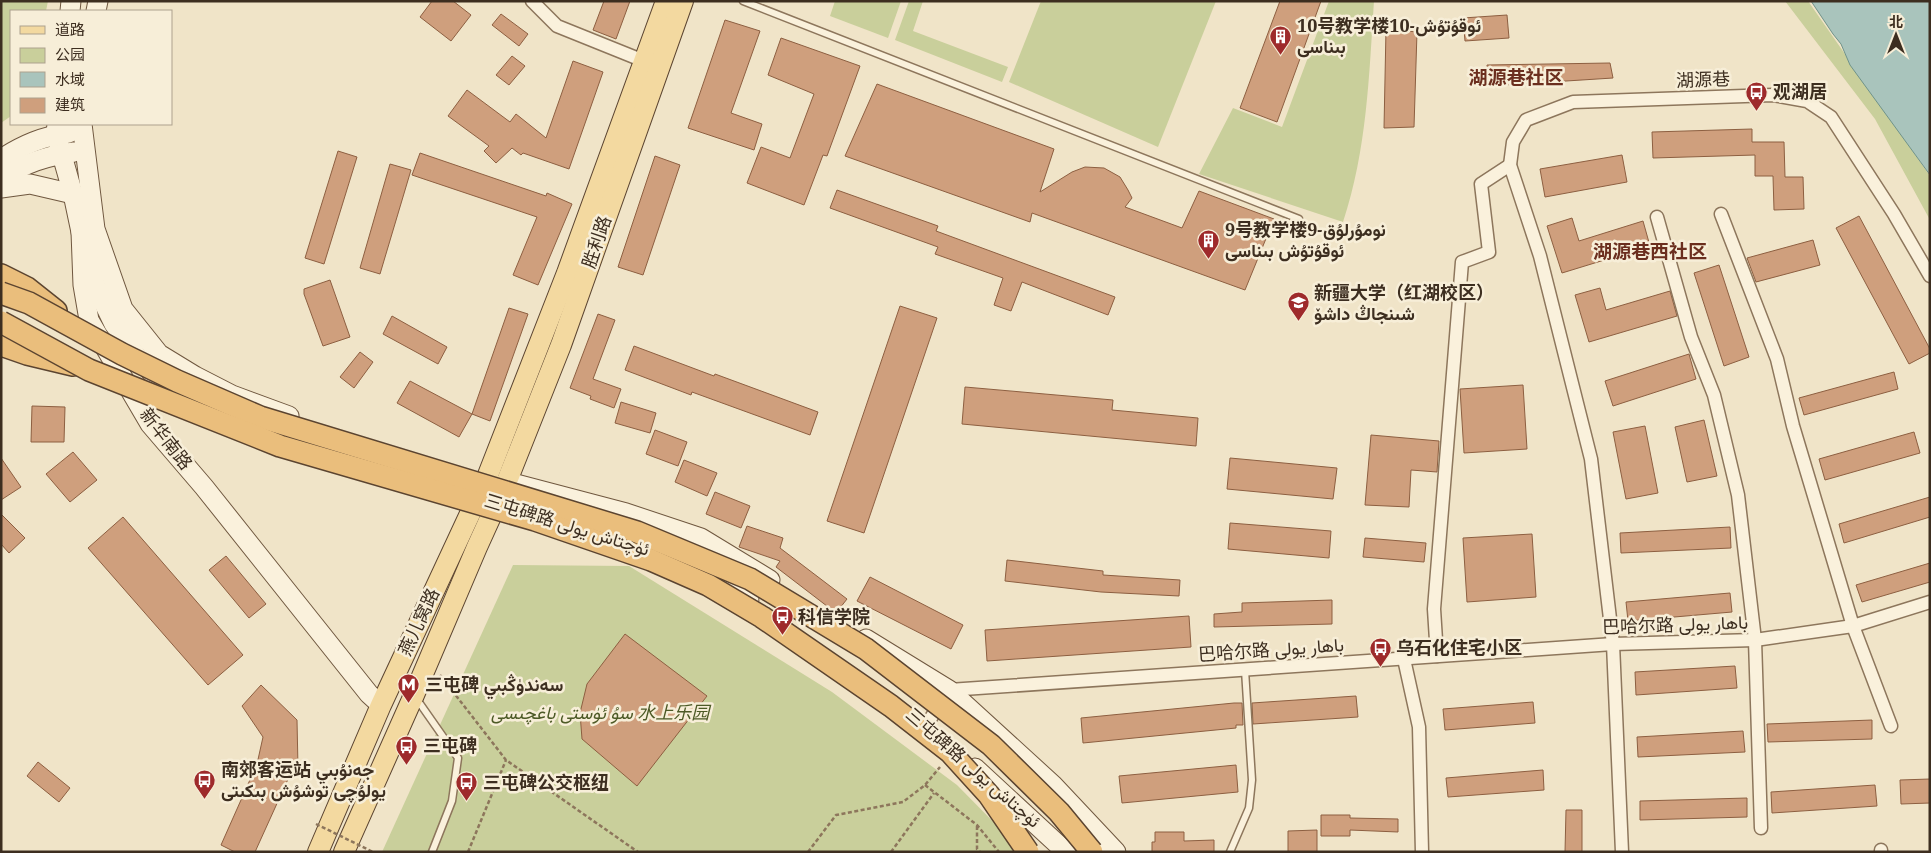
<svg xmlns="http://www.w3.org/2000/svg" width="1931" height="853" font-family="'Noto Serif',Vazirmatn,'Noto Sans SC',serif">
  <rect width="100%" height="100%" fill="#f0e4c8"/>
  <g fill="#c9cf9b">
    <path d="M1,1H48L46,11H11V116L1,123Z"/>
    <path d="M835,1H901L888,38L830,16Z"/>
    <path d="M909,1H923L913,31L1008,67L1002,82L895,40Z"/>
    <path d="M1041,1H1216L1158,147L1009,82Z"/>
    <path d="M1329,1H1374C1369,76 1367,150 1343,222L1199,174L1233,108L1282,127Z"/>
    <path d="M1785,1H1808L1930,176V220L1875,119Z"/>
    <path d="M513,565L629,566L832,692L957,785L1023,852H382Z"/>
  </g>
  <path fill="#a9c4bc" stroke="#6f938a" d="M1811,1H1930V175L1850,65L1841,44L1833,34Z"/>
  <g fill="#cf9f7d" stroke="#8d5f41">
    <path d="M432,1H453L471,15L451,41L420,17Z"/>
    <path d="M604,1H630L616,39L593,30Z"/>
    <path d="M1280,1H1321L1277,122L1240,108Z"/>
    <path d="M501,14L528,34L519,46L492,25Z"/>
    <path d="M1507,15L1509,38L1465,41L1463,18Z"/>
    <path d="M725,20L760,31L731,113L762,124L754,150L688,128Z"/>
    <path d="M1386,29L1417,32L1414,127L1384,128Z"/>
    <path d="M781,38L860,66L827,156L823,155L804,205L747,183L761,147L790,158L814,94L768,75Z"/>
    <path d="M512,56L525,66L509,85L496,75Z"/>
    <path d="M573,61L603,72L569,169L523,153L521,155L512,148L496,163L484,151L489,146L448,116L467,90L510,122L516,114L546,138Z"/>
    <path d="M1610,63L1613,78L1488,86L1487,65Z"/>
    <path d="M877,84L1054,149L1040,192L1072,172L1085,167L1104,168L1120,177L1128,190L1132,198L1125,207L1182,228L1199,191L1274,219L1245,290L1032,213L1030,222L845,156Z"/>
    <path d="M1752,129V142H1784L1785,177H1803L1804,209L1774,210L1773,176H1755V155L1653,158L1652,132Z"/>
    <path d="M338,151L357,157L324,264L305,258Z"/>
    <path d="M420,153L546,196L547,193L572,204L538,285L513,275L537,217L412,175Z"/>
    <path d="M1622,155L1627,182L1545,197L1540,169Z"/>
    <path d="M655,156L680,165L643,275L618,267Z"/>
    <path d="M390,164L411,170L380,274L360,268Z"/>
    <path d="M837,190L938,226L936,231L1115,297L1108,315L1022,282L1011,311L994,305L1003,278L935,254L938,247L830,208Z"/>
    <path d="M1859,216L1930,349V353L1909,364L1836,228Z"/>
    <path d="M1572,218L1579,241L1643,221L1650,246L1562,273L1547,226Z"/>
    <path d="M1813,240L1820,265L1756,282L1747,258Z"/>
    <path d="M1719,265L1749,357L1724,366L1694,273Z"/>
    <path d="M330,280L350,337L323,346L304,294V289Z"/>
    <path d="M1600,288L1606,310L1670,291L1677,316L1589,342L1575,295Z"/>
    <path d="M900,306L937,318L864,533L827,521Z"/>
    <path d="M509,308L528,314L490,421L472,414Z"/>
    <path d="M598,314L615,320L593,379L621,389L614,408L590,399L591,396L570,388Z"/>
    <path d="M392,316L447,347L438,364L383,334Z"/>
    <path d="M634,346L714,376L715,374L818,412L810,435L692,392L691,395L625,370Z"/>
    <path d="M360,352L373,362L354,388L340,377Z"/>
    <path d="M1689,354L1696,379L1613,406L1605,381Z"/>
    <path d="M1894,372L1898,389L1804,415L1799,398Z"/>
    <path d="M410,381L472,414L459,437L397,403Z"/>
    <path d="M1523,385L1527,449L1464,453L1460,389Z"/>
    <path d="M965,387L1113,400L1112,410L1198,418L1196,446L962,424Z"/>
    <path d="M621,402L656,413L650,433L615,423Z"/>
    <path d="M32,406L65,407L64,442H31Z"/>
    <path d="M1704,420L1717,476L1687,482L1675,427Z"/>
    <path d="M1645,426L1658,493L1626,499L1613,432Z"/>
    <path d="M655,430L687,442L678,466L646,454Z"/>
    <path d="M1914,432L1920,453L1825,480L1819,459Z"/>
    <path d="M1371,435L1439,441L1437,472L1411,470L1409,507L1365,505Z"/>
    <path d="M73,452L97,480L70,502L46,474Z"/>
    <path d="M1,458L21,487L1,500Z"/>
    <path d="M1230,458L1337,468L1333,499L1227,489Z"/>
    <path d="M684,460L717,473L707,496L675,482Z"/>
    <path d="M715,492L750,506L741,528L706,514Z"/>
    <path d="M1930,497V517L1844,543L1839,524Z"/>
    <path d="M1,514L25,538L9,553L1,544Z"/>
    <path d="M123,517L243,655L208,685L88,548Z"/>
    <path d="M1230,523L1331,531L1329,558L1228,549Z"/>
    <path d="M747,526L783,538L780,548L847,599L836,613L776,567L780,561L739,547Z"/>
    <path d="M1730,527L1731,548L1621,553L1620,533Z"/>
    <path d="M1532,534L1536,597L1467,602L1463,538Z"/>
    <path d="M1365,538L1426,543L1424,562L1363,557Z"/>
    <path d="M226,556L266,604L249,618L209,570Z"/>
    <path d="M1007,560L1103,571V575L1180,580L1179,596L1101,592L1005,581Z"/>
    <path d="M1930,563V582L1862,602L1856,585Z"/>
    <path d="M870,577L963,625L951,649L857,601Z"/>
    <path d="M1730,593L1732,612L1628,621L1626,602Z"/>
    <path d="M1332,600V624L1214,627V614L1242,612V603Z"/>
    <path d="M1189,616L1191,647L987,661L985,630Z"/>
    <path d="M625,634L707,696L637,786L582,739L580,713L587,684Z"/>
    <path d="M1735,666L1737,688L1636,695L1635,672Z"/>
    <path d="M261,685L297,720L298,768L291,778L289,777L255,852H235L221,845L257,764L263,737L242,706Z"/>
    <path d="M1356,696L1358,717L1253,724L1252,703Z"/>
    <path d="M1533,702L1535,723L1445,730L1443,709Z"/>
    <path d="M1234,703H1242L1243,725H1236V728L1083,743L1081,718Z"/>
    <path d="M1872,720V739L1768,742L1767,724Z"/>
    <path d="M1743,731L1745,752L1638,757L1637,737Z"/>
    <path d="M38,762L70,788L59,802L27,776Z"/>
    <path d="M1236,765L1238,792L1122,803L1119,776Z"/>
    <path d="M1543,770L1544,790L1448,797L1446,778Z"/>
    <path d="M1930,779V803L1901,804L1900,780Z"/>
    <path d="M1875,785L1877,806L1772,813L1771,792Z"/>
    <path d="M1747,798V817L1640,820V801Z"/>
    <path d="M1566,810H1582V852H1565Z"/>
    <path d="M1321,815H1350V818L1398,819V832L1350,830V836H1321Z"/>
    <path d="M1317,830V852H1288V831Z"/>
    <path d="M1155,832H1184V841L1214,840V852H1152V842H1155Z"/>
  </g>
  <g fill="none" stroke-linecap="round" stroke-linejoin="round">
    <defs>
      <g id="service">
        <path d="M743,1L1299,219"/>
        <path d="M416,698L458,758L452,801L432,852"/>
        <path d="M1230,852L1249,808L1252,780L1245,670"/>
      </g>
      <g id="minor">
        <path d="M532,1L557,26L644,61"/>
        <path d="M1721,214L1777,359L1793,426L1853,626L1891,726"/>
        <path d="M1657,217L1691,337L1714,395L1738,495L1755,640L1761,828"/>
        <path d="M1437,656L1434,609L1462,262L1489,252L1481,184L1510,165"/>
        <path d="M1404,659L1419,727L1422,852"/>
        <path d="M927,724L949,690L1613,644L1755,640L1853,626L1930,602"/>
        <path d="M1881,850V852"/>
        <path d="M1622,852L1613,644L1591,459L1540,256L1510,165L1513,142L1526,120L1573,102L1773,95L1807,101L1831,117L1894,214L1930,276"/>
      </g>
      <g id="secondary">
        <path d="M70,11L71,1"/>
        <path d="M96,11L98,1"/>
        <path d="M57,124L56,134L73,194L81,232L83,285L89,320L150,424L204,487L369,694L381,705"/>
        <path d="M82,124L95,229L123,309L159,354L195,376L232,395L289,416"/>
        <path d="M1,159C23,145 43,136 69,133"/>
        <path d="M1,179C24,163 47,156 74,152"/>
        <path d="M1,188L30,184L73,194"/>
        <path d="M81,232L96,287L114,324L136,355L163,385L209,409"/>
        <path d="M512,483L626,513L701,538L770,580"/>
        <path d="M695,564L749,599"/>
        <path d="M866,639L949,690L1053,785L1116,852"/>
        <path d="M975,768L1066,852"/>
      </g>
      <g id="primary">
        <path d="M318,852L381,705L488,475L567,273L666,1"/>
        <path d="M344,852L414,695L477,547L507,481L561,345L683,1"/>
      </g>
      <g id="trunk">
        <path d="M1,275L27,288L56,311"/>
        <path d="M1,345L27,354L73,365"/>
      </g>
    </defs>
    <use href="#service" stroke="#8d765c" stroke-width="9"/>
    <use href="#minor" stroke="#8d765c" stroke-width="15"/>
    <use href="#secondary" stroke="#6f573f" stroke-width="21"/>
    <use href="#primary" stroke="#5b4430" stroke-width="22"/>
    <use href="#trunk" stroke="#5b4430" stroke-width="24"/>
    <g stroke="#8d765c" stroke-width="2.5" stroke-dasharray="4 2.5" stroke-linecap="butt">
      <path d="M440,675L506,760L638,852"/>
      <path d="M925,785L977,825L999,852"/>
      <path d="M977,826V849L980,852"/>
      <path d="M468,852L506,760"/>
      <path d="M808,852L836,815L903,802L925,785L940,767"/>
      <path d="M891,852L934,793"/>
    </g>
    <use href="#service" stroke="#faf1dc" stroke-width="6"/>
    <use href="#minor" stroke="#faf1dc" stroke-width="12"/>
    <use href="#secondary" stroke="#faf1dc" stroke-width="19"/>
    <use href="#primary" stroke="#f3d9a0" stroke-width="20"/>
    <use href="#trunk" stroke="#eabe7c" stroke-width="21"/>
    <defs>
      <g id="trunk-bridge">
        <path d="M1,293L29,303L122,354L177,381L260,417L637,532L750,579L866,649L991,745L1059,812L1092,852"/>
        <path d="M1,322L89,370L280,446L535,520L651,560L708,585L762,617L891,706L950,752L989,795L1028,852"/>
      </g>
    </defs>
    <use href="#trunk-bridge" stroke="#5b4430" stroke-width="24" stroke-linecap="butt"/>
    <path stroke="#8d765c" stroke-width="2.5" stroke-dasharray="4 2.5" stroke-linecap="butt" d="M316,824L373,852"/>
    <use href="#trunk-bridge" stroke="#eabe7c" stroke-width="21"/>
  </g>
  <defs>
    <symbol id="building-pin" viewBox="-11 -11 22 30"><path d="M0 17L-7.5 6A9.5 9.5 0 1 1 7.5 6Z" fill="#9e2a2b" stroke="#f7eed8"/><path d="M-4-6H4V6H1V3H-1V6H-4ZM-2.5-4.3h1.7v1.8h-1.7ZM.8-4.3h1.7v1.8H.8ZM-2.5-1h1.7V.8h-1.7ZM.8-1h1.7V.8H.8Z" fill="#fff"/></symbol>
    <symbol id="bus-pin" viewBox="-11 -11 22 30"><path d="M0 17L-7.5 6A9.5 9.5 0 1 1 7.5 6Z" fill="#9e2a2b" stroke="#f7eed8"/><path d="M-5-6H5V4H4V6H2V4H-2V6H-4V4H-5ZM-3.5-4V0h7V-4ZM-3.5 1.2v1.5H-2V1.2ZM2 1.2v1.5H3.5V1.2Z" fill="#fff"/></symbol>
    <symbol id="university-pin" viewBox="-11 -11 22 30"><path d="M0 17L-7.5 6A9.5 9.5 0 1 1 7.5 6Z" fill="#9e2a2b" stroke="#f7eed8"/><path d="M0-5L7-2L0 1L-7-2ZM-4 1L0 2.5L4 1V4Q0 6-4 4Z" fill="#fff"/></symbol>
    <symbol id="metro-pin" viewBox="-11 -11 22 30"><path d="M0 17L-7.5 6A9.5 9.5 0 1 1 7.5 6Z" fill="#9e2a2b" stroke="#f7eed8"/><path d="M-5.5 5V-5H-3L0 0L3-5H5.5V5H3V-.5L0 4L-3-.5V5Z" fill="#fff"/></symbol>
  </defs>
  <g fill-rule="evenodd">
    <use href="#building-pin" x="1268" y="24" width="25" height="34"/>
    <use href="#bus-pin" x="1744" y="80" width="25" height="34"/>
    <use href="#building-pin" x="1196" y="228" width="25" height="34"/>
    <use href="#university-pin" x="1286" y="290" width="25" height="34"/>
    <use href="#bus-pin" x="770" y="604" width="25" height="34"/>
    <use href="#bus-pin" x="1368" y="636" width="25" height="34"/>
    <use href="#metro-pin" x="396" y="672" width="25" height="34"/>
    <use href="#bus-pin" x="394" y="734" width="25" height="34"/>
    <use href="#bus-pin" x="192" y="768" width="25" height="34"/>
    <use href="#bus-pin" x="454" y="770" width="25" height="34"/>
  </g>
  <g text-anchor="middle" stroke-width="5" stroke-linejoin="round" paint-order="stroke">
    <g font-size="18" font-weight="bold" fill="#3d2e20" stroke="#f7eed8" text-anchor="start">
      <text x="1297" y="32">10号教学楼10-ئوقۇتۇش<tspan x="1297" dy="21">بىناسى</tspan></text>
      <text x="1773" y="98">观湖居</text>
      <text x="1225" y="236">9号教学楼9-نومۇرلۇق<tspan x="1225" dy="21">ئوقۇتۇش بىناسى</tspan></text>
      <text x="1314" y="299">新疆大学（红湖校区）<tspan x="1314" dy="21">شىنجاڭ داشۆ</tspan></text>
      <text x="798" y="623">科信学院</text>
      <text x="1396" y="654">乌石化住宅小区</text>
      <text x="425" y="691">三屯碑 سەندۈڭبىي</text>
      <text x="423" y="752">三屯碑</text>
      <text x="221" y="776">南郊客运站 جەنۇبىي<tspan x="221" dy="21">يولۇچى توشۇش بىكىتى</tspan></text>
      <text x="483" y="789">三屯碑公交枢纽</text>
    </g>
    <g font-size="18" fill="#3d2e20" stroke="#f7eed8">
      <text transform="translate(1703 80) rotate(-2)" y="6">湖源巷</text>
      <text transform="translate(597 242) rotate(-71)" y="6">胜利路</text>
      <text transform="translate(166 439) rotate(52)" y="6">新华南路</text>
      <text transform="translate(567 525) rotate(17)" y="6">三屯碑路 ئۈچتاش يولى</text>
      <text transform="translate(419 622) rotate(-65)" y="6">燕儿窝路</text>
      <text transform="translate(1675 625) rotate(-2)" y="6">巴哈尔路 باھار يولى</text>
      <text transform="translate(1271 650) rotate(-4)" y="6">巴哈尔路 باھار يولى</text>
      <text transform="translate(973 768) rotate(41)" y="6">三屯碑路 ئۈچتاش يولى</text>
    </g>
    <g font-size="18" font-style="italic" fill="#4d5a26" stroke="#f7eed8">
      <text x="600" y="719">سۇ ئۈستى باغچىسى 水上乐园</text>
    </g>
    <g font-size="19" font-weight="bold" fill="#6b2e1e" stroke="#f7eed8">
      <text x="1516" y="84">湖源巷社区</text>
      <text x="1650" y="258">湖源巷西社区</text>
    </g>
  </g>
  <rect width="1931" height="853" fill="none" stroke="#3d2e20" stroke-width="5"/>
  <rect x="10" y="10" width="162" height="115" fill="#f7eed8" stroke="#ada18e"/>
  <rect x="20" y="26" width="25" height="8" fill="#f3d9a0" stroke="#ada18e"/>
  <text x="55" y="35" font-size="15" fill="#3d2e20">道路</text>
  <rect x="20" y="48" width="25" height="15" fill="#c9cf9b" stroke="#ada18e"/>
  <text x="55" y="60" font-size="15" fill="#3d2e20">公园</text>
  <rect x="20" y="72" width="25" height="15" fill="#a9c4bc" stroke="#ada18e"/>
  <text x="55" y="85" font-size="15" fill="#3d2e20">水域</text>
  <rect x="20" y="98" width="25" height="15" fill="#cf9f7d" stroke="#ada18e"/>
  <text x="55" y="110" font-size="15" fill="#3d2e20">建筑</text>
  <g transform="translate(1896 35)" stroke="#f7eed8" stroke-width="4" paint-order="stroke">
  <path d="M0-4L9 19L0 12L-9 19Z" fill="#3d2e20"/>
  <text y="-8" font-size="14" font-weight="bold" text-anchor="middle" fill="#3d2e20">北</text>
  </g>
</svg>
